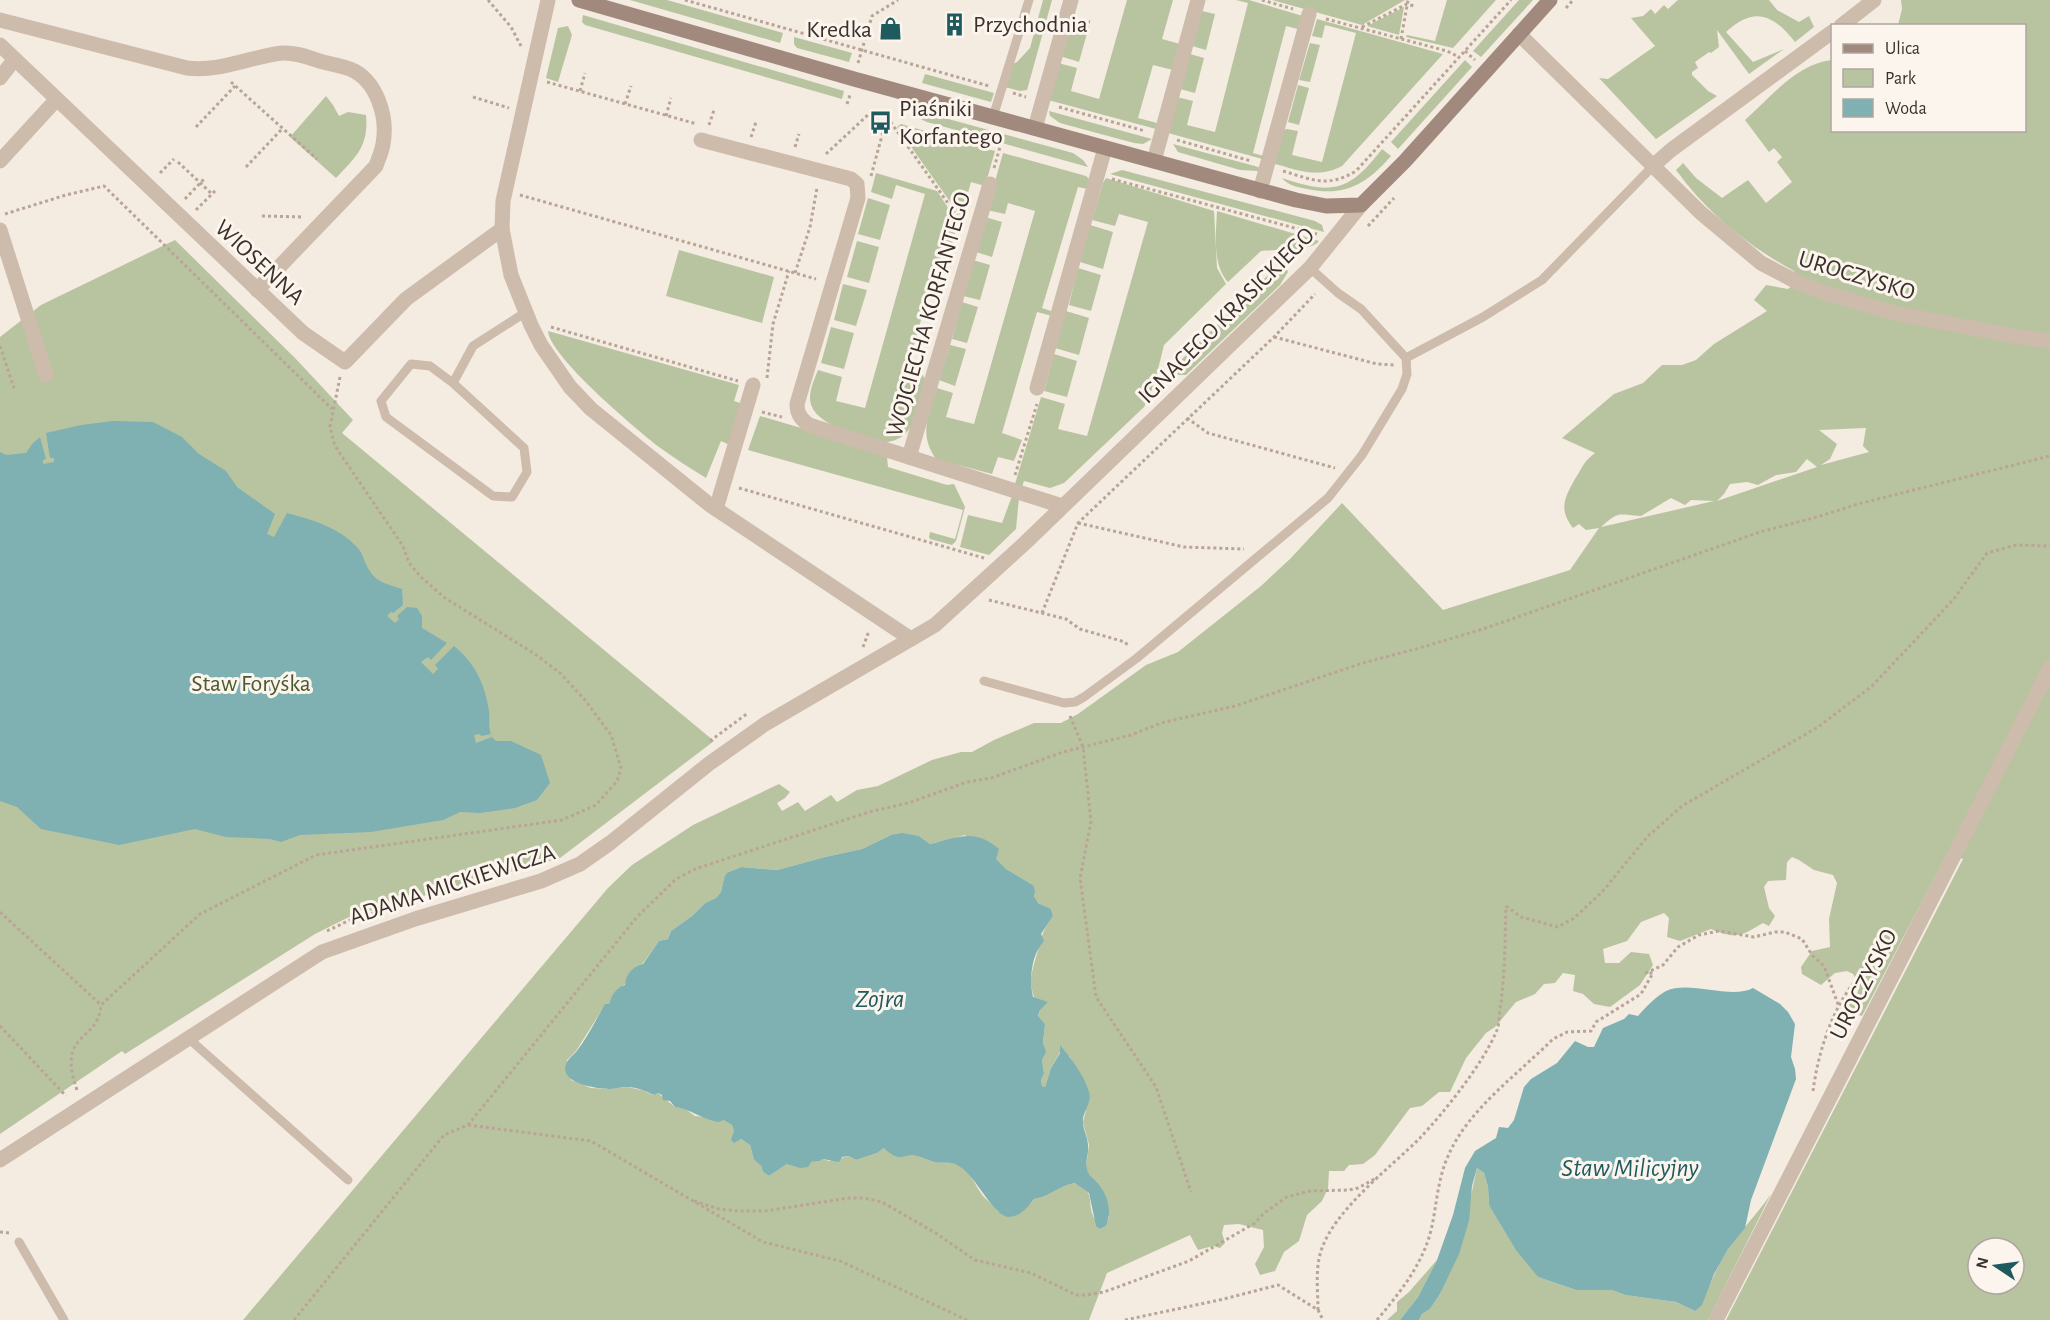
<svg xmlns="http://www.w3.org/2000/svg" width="2050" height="1320" font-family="'Alegreya Sans',sans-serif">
  <rect width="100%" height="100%" fill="#f4ebe1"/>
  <g fill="#b8c4a0" fill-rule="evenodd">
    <path d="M630,0H667L783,33L780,43Z"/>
    <path d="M1043,0H1052L1027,90L1020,91L1001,86L1007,67L1017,62L1030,48Z"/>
    <path d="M1127,0H1173L1162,39L1180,44L1173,70L1153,65L1138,118L1157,123L1156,129L1048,100L1058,63L1077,68L1071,91L1099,99Z"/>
    <path d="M1236,0H1249L1306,17L1302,30L1286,26L1253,153L1267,157L1266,160L1168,133L1177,97L1193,101L1187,125L1215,132L1248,3Z"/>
    <path d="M1272,0H1405L1362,25Z"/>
    <path d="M1447,0H1496L1453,48L1406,37L1407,35L1435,41Z"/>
    <path d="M1519,0H1533L1481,57L1473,51Z"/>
    <path d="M1678,0H1769L1777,10L1799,22L1809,16L1814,27L1795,42C1773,14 1754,6 1726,32L1753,62L1784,49L1749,74L1717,30L1719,47L1711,53L1709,52L1695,62L1698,68L1692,72V75L1708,91L1717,96L1656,139L1599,78L1608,79L1655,46L1631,18L1643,16L1651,9L1655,14L1664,5L1668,9Z"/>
    <path d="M1901,0H2050V1320H1726L1963,859L1948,852L1862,1016L1850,1012L1849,1002L1858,992L1859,985L1853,974L1847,971L1835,973L1821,985L1802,974L1801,967L1812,951L1830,947L1829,919L1837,883L1833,875L1814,870L1799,860L1792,857L1787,862L1786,880L1768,881L1764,887L1769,908L1775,916L1769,926L1763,923C1740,937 1735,939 1711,929L1680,941L1667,937L1669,918L1664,913L1641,922L1627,941L1603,949L1605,963H1619L1631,952L1649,954L1653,965L1640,985L1610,1007L1594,1004L1583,994L1573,991L1575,975L1563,973L1555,983L1544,984L1535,994L1516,1002L1495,1027L1486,1033L1466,1058L1450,1092H1439L1422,1106L1410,1108L1375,1155L1363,1164L1349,1165L1344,1171H1329L1328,1188L1322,1201L1307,1215L1299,1241L1284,1252L1275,1271L1260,1275L1255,1264L1264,1247L1263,1230L1239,1224L1224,1225L1222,1233L1225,1243L1220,1248L1213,1246L1198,1250L1190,1235L1107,1273L1089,1320H243L608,888L632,865L693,825L779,784L790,792L785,798L777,803L782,811L798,802L805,811L831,795L837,802L857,790L878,786L932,760L961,752H972L994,740L1034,723H1061L1078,714L1146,665L1178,652L1261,586L1291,558L1342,503L1443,610L1570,570L1599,528L1586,530L1579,524L1573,528C1558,509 1565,497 1575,479C1583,467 1583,462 1595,453L1562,438L1614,394L1643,383L1662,365H1682L1696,360L1714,344L1767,311L1754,300L1766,285L1788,289L1797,282L1794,271C1748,246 1707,213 1676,170L1683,163L1696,178L1722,198L1748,180L1766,203L1792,182L1777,162L1782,157L1774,148L1769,152L1745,120C1771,97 1796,64 1832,60V130H2024V26L1898,25L1902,9ZM1866,428L1863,446L1869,452L1821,465L1830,459L1837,444L1819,430ZM1807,459L1817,467L1717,501L1724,494L1730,484L1747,482L1758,485L1776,475L1796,472ZM1671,498L1685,505L1691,500L1714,501L1601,527C1620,510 1618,515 1641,516ZM891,835L919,836L930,844L965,835L1006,869L1033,885C1034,902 1036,903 1051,909L1053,916C1044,929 1043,932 1039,946C1032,974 1025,982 1040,1010L1038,1017L1045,1024L1043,1043L1045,1052L1042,1060L1044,1074L1041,1080L1042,1086L1045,1087L1051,1068L1060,1052L1070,1057L1086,1110L1083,1122L1089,1145L1086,1167L1088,1173L1097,1182L1109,1217L1106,1226L1100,1229C1098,1225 1095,1220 1093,1216C1087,1200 1096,1193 1075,1183C1060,1185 1050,1197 1034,1199L1030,1204L998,1212C994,1206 990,1203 985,1198C975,1187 972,1172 958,1165C950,1161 942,1164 934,1162C922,1159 916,1151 902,1157L884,1148L877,1153L856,1160L849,1156L829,1161L823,1159L820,1161L787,1164L769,1176L763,1172L761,1166L754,1160L750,1145L741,1139L734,1142V1131L732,1125L724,1119L695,1116L684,1108L675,1107L658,1093L653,1095L642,1090L627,1087L610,1089L591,1088L571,1080L567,1060L576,1051L605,1005L609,1004C615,987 620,991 630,979C640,967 650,954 659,941L668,939L671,931L692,916L705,903L716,898L721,892L724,878L742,867L777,870L825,857L862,849ZM1978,1248H2014V1284H1978Z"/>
    <path d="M1404,7L1399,35L1367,26Z"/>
    <path d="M1202,11L1215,14L1206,50L1192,46Z"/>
    <path d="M583,15L844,91L842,99L585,25L582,22Z"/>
    <path d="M1317,19L1443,54L1342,166C1318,179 1297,170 1272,163L1283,130L1287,129L1298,131L1292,155L1322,162L1356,33L1325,25L1322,38L1312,36Z"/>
    <path d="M1071,21L1089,26L1079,62L1060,56Z"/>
    <path d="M568,26L572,35L558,82L546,78L558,28Z"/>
    <path d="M794,37L852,53L849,62L797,48L794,44Z"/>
    <path d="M1310,43L1320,45L1310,82L1299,80Z"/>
    <path d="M1190,54L1204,58L1195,93L1180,89Z"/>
    <path d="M1465,60L1472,67L1398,149L1391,142Z"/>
    <path d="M925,74L994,93L991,102L922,83Z"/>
    <path d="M1298,85L1309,88L1299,125L1288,122Z"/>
    <path d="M326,96L333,105L339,116L348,112L366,115C369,146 356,157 336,178L290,137Z"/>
    <path d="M1049,111L1152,139L1143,144L1134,143L1060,123L1050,116Z"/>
    <path d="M930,114L1073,153L1083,160L1088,167L927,122L916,117Z"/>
    <path d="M901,124L995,151L985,186L971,182L961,217L897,127Z"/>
    <path d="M1173,144L1262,168L1258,171L1240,170L1178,152Z"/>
    <path d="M1382,149L1391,156C1367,184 1345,197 1307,189C1297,187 1289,186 1282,178C1332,195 1349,192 1382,149Z"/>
    <path d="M1003,153L1086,176L1090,180L1088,189L1078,187L1042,308L1054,312L1052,316L1037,312L1002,433L1022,440L1014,461L998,457L992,474L936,459C918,433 929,415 937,388L953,393L946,417L974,424L1035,211L1008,203L1005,214L987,210Z"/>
    <path d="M1122,170L1315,221L1322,225L1324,232L1110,174Z"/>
    <path d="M876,173L937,191L958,223L940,285L931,284L911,356L925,379C917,407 917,444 880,442C860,435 810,425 810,398C810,388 815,378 818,370L842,377L836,401L865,408L925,194L896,185L892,199L871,192Z"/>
    <path d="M1106,178L1214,211L1217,268L1226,284L1164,345L1154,385L1144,407L1064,483L1050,488L1024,481L1022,487L1015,484L1041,397L1065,404L1058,429L1087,436L1148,222L1119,214L1115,226L1092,220L1103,183Z"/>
    <path d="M868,198L890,205L880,240L858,234Z"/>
    <path d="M1217,211L1319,241C1311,252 1276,249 1261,251L1228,282C1212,265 1216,233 1217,211Z"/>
    <path d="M985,217L1002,222L992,257L976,252Z"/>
    <path d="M1090,225L1113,232L1103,269L1080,262Z"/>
    <path d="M175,240L295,358L353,420L342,433L714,741L560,858L373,910L347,918L315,934L125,1054L122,1051L0,1134V337L41,305Z"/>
    <path d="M857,241L879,247L869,283L847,277Z"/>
    <path d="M679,250L774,277L762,323L666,296Z"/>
    <path d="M973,260L990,265L980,300L963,296Z"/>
    <path d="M1280,266L1286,267L1288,272L1280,285L1186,375H1178L1175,367L1178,363L1265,278Z"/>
    <path d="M1078,268L1101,275L1091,311L1069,305Z"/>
    <path d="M843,284L867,290L856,326L834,320Z"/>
    <path d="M962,302L978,307L967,343L952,339Z"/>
    <path d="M1066,311L1089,318L1079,355L1055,348Z"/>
    <path d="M831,327L854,333L844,369L821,363Z"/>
    <path d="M548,331L739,385L734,401L743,404L730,445L721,441L706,478C690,468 674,458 659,447C636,429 550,357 548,331Z"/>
    <path d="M950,345L966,349L955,386L939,380Z"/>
    <path d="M1054,354L1077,361L1067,397L1044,391Z"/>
    <path d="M760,416L842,440L887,457L888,467L947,485L954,484L965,507L956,541L952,545L930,539L929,537L930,532L955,539L963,510L748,450Z"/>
    <path d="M1012,496L1019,498L1016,529L989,555L960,547L968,515L1002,523Z"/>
    <path d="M1477,1168L1484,1173L1488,1187L1489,1205L1538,1277L1576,1290H1612L1625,1295L1676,1302L1695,1311C1709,1291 1715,1269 1728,1249C1741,1230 1758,1213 1771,1194L1708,1320H1419L1422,1314L1430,1309L1440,1294L1469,1221V1205Z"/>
    <path d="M1437,1260L1418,1297L1400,1320H1387L1397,1311V1302L1409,1292Z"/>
  </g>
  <g fill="#7fb0b2">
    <path d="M113,421L153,422L182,437L199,454L226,471L237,487L275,514L267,534L274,537L287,513C313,520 338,527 357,547C362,552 363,558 366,564C374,582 384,583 402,589L403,605L393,613L391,612L387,616L395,623L399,619L397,616L407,607L417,608L422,616V628L447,643L431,660L428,657L421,662L433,674L438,669L435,665L454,646C475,663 485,684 489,711C490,719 488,727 491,734L481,736L480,734L474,735L476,743L492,737L496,741H511L541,755L550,783L537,800L515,808L480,813L460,812L443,820L371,832L300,835L281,842L270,839L226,837L195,829L119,845L41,829L17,807L0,801V452L6,455L26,453L32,444L40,437L46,459L43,460V464L54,462V458H50L46,433L81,425Z"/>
    <path d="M902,833L919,836L930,844C958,837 975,828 999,849L996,859L1006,869L1033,885L1035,891L1034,896L1038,903L1051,909L1053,916L1041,934L1044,941C1031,955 1029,980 1033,997L1048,1002L1040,1010L1038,1016L1045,1024L1043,1043L1046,1052L1042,1060L1044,1074L1041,1080L1042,1086L1045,1087L1051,1068L1060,1053V1045C1071,1059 1083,1073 1089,1092C1092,1100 1085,1110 1083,1118C1082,1128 1088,1137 1088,1146C1089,1154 1085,1160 1087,1169C1088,1174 1091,1176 1095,1180C1107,1193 1113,1209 1106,1226L1100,1229L1096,1226L1089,1193L1075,1183C1060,1185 1050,1197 1034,1199C1027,1208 1021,1216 1009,1217C993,1217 975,1173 957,1165C950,1161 942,1164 934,1162C927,1160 921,1156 912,1155C909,1155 906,1156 903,1157C895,1158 889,1153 884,1148L877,1153L856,1160L849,1156L842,1157L839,1162L823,1159L820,1161L811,1162L808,1167L800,1168L787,1164L769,1176L763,1172L761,1166L754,1160L750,1145L741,1139L734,1143L731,1140L734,1131L732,1125L724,1120L718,1122C702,1119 690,1109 675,1107L670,1101L663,1100L662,1095L658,1093L654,1095C645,1091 637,1087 627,1087C621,1087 615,1089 609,1089C596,1089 556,1083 567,1062C569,1058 573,1055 576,1052C587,1038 596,1020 605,1004H609C612,994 616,988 625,985C626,973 633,967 643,964L659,941L668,939L671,931L692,916L705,903L716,898L721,892L724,878L727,873L742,867L777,870L825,857L862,849L891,835Z"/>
    <path d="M1753,988L1780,1004L1788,1012L1795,1024L1791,1057L1795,1069L1796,1079L1751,1200L1745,1228L1728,1249L1714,1274L1702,1305L1695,1311L1676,1302L1625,1295L1612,1290H1576L1538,1277L1516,1250L1489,1205L1488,1187L1484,1173L1477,1168L1472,1186L1469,1221L1459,1254L1440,1294L1430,1309L1422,1314L1419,1320H1400L1418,1297L1437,1260L1453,1215L1465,1168L1475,1151L1496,1138L1499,1127L1508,1128L1514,1120L1524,1087L1531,1079L1557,1063L1575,1041L1588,1047H1594L1603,1028L1624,1019L1629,1014L1638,1016C1646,1007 1655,997 1666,991C1690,980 1731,1000 1753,988Z"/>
  </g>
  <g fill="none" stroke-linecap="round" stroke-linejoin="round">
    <g stroke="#b9a596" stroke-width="3" stroke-dasharray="3 3" stroke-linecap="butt">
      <path d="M488,0L511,27L521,46"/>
      <path d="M685,0L989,86"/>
      <path d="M1262,0L1293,9"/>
      <path d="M1566,8L1573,0"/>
      <path d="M1326,19L1447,51L1459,57"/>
      <path d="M1083,20L1090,22"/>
      <path d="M1362,27L1407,4L1414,6"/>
      <path d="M1401,39L1408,0"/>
      <path d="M1465,51L1475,60"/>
      <path d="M858,63L872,16L898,0"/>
      <path d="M231,82L317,159"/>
      <path d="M547,82L697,124"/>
      <path d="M580,91L585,73"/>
      <path d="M1013,93L1026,97"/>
      <path d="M473,97L509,108"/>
      <path d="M625,104L631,86"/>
      <path d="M847,104L850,95"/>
      <path d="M1059,107L1145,131"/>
      <path d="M666,116L671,98"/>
      <path d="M887,117L962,223"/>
      <path d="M709,125L714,110"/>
      <path d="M196,127L235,86"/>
      <path d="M751,137L756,122"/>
      <path d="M1177,140L1251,161"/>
      <path d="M795,147L799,134"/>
      <path d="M826,154L871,112"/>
      <path d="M178,162L212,194"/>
      <path d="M246,167L282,129"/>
      <path d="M994,168L1000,147"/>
      <path d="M1283,171C1313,180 1328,188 1356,171L1511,0"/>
      <path d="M160,173L174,159"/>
      <path d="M871,176L887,117"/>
      <path d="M1112,179L1317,234"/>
      <path d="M520,195L816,279"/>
      <path d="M185,199L205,178"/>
      <path d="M196,210L216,190"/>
      <path d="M5,214L66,195L104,186L332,409"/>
      <path d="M262,216L304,217"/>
      <path d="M1368,226L1394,198"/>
      <path d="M795,273L810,227L817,188"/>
      <path d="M551,327L738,381"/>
      <path d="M1274,337L1377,364L1395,365"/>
      <path d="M0,346L14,388"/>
      <path d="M767,378L773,324L789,271"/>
      <path d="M762,412L782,417"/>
      <path d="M1187,418L1208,433L1335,468"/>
      <path d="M1015,475L1037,404"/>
      <path d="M739,488L984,558"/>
      <path d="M1078,523L1184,547L1244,549"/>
      <path d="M989,600L1066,619L1080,629L1125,642L1129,647"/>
      <path d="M1042,613L1078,523L1274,337L1315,294"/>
      <path d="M863,647L869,631"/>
      <path d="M1070,716L1083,747L1091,822L1080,878L1096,997L1156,1087L1191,1192"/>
      <path d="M710,741L748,713"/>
      <path d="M1506,906L1521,917L1558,927L1574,918L1602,892L1648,836L1682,806L1818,727L1872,686L1953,600L1987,553L2016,545L2050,546"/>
      <path d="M0,912L101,1005"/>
      <path d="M327,931L350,920L399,905"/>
      <path d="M0,1026L66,1096"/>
      <path d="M77,1090C56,1030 98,1044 101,1005L200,914L316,855L562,820L596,805L617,781L621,768L611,735L585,700L560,673L535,654L445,598L422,578L409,563L403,546L335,446L330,427L340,377"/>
      <path d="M1813,1091C1818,1053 1832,1008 1857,979C1864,969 1875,961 1884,954"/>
      <path d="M468,1125L591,1141L763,1242L840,1261L967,1320"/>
      <path d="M694,1201L719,1209L738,1211H765L849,1198H864L882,1202L934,1232L975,1260L1031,1273L1076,1295H1087L1104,1292L1189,1261L1255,1223L1264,1213L1287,1197L1310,1191L1349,1190L1358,1188L1378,1177"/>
      <path d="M0,1232L10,1233"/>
      <path d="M1318,1310C1318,1291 1315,1270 1321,1251C1334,1210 1390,1168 1420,1138C1445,1111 1483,1064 1497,1030C1500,1022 1499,1011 1501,1002C1505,971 1505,939 1506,906"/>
      <path d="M294,1320L444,1135L468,1125L637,917L676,879L695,869L869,812L908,803L967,782L991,778L1063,752L1131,735L1161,723L1235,706L1363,663L1423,647L1486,628L1760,532L1817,517L1858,504L2050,456"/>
      <path d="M1125,1320L1224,1299L1278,1285L1318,1310L1323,1320"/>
      <path d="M1377,1320C1401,1291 1424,1263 1432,1226C1437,1202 1438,1177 1449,1154C1469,1109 1518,1074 1553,1039L1567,1032L1591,1031L1596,1022L1641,994L1653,973H1646L1663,965L1678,947L1699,935L1719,931L1754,937L1775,932H1785L1802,939L1812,955L1824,966L1839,1007"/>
    </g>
    <g stroke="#cdbbac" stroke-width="9">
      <path d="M993,117L1029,0"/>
      <path d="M1406,358L1483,317L1542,280L1654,165"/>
      <path d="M453,383L524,448L527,472L512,497L493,496L386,417L381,401L411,364L430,366L453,383L473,346L526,312"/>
      <path d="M984,681L1064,703L1075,702L1084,697L1137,658L1328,498L1362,455L1402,389L1407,374L1406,358L1361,309L1338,293L1310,268"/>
      <path d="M188,1038L348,1180"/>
      <path d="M19,1242L64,1320"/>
    </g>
    <g stroke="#cdbbac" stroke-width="15">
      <path d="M548,0L503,201L502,229L511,275L531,325L541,345L570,387L591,409L710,505L911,639"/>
      <path d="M0,20L187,68C221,72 249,57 282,53C296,52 310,58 323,62C332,64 341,66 350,69C377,80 388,117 383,144C382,152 378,159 376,166L257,290"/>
      <path d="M1841,26L1874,0"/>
      <path d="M1519,34L1701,213L1761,263L1797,282L1822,292L1894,313L2019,337L2050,341"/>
      <path d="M0,45L303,333L345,362L406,299L502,229"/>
      <path d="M0,78L14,60"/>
      <path d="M1035,128L1071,0"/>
      <path d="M701,140L851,179L857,184L858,198L797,404C797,414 801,419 809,425L1062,506"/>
      <path d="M0,161L56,100"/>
      <path d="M1154,161L1198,0"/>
      <path d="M1654,165L1671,150L1832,32"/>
      <path d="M1260,191L1309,14"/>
      <path d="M0,230L46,375"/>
      <path d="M1037,388L1105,148"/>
      <path d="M909,457L990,184"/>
      <path d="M716,509L753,385"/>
      <path d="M0,1160L322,952L415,919L541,881L580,864L610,843L710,763L765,724L935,625L1025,543L1310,268L1361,205"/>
      <path d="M1716,1320L2050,668"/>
    </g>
    <path stroke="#a18a7d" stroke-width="15" d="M579,0L854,79L1296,200L1326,206L1361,205L1405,161L1550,0"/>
  </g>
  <defs>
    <symbol id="building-bare" viewBox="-9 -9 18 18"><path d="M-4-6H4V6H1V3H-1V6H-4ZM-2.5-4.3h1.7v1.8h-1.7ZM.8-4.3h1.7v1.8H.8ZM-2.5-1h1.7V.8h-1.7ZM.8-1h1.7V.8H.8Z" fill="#1f5a5e" stroke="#fbf5ee" stroke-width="2.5" paint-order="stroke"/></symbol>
    <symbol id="shop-bare" viewBox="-9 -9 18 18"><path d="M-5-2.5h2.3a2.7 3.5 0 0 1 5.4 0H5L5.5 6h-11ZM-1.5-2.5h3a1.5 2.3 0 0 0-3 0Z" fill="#1f5a5e" stroke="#fbf5ee" stroke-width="2.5" paint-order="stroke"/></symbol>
    <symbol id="bus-bare" viewBox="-9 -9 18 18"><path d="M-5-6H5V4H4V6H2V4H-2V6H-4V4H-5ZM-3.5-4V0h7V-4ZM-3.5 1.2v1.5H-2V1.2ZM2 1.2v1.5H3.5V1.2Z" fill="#1f5a5e" stroke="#fbf5ee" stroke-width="2.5" paint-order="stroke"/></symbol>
  </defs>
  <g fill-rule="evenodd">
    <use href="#building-bare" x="938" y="8" width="33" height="33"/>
    <use href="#shop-bare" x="874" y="12" width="33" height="33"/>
    <use href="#bus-bare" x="864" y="106" width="33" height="33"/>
  </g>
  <g text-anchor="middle" stroke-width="6" stroke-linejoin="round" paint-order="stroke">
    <g font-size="24" fill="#3b302b" stroke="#fbf5ee" text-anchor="start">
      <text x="973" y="32">Przychodnia</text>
      <text x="872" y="37" text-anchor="end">Kredka</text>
      <text x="899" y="116">Piaśniki<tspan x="899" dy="28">Korfantego</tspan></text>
    </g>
    <g font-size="24" fill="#3b302b" stroke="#fbf5ee">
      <text transform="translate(260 262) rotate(43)" y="8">WIOSENNA</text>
      <text transform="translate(1857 275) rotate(17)" y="8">UROCZYSKO</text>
      <text transform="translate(928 314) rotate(-74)" y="8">WOJCIECHA KORFANTEGO</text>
      <text transform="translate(1226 315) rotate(-45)" y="8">IGNACEGO KRASICKIEGO</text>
      <text transform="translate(452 884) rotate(-18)" y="8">ADAMA MICKIEWICZA</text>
      <text transform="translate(1863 984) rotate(-63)" y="8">UROCZYSKO</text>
    </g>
    <g font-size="24" fill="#4a5a2e" stroke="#fbf5ee">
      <text x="251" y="691">Staw Foryśka</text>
    </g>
    <g font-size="26" font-style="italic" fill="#1f5a5e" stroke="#fbf5ee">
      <text x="880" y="1007">Zojra</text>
      <text x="1630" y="1176">Staw Milicyjny</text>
    </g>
  </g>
  <rect x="1831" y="24" width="195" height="108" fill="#fbf5ee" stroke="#aea6a0" stroke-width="1.5"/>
  <rect x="1843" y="44" width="30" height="9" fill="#a18a7d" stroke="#aea6a0" stroke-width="1.5"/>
  <text x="1885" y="54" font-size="18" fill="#3b302b">Ulica</text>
  <rect x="1843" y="69" width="30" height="18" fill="#b8c4a0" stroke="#aea6a0" stroke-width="1.5"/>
  <text x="1885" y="84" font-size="18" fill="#3b302b">Park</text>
  <rect x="1843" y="99" width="30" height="18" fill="#7fb0b2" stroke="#aea6a0" stroke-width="1.5"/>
  <text x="1885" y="114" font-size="18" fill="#3b302b">Woda</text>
  <g transform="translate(1996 1266) rotate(283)"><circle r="28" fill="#fbf5ee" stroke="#aea6a0" stroke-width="1.5"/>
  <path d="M0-4.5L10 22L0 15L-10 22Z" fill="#1f5a5e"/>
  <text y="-9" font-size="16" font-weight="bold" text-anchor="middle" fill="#3b302b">N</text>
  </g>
</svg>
